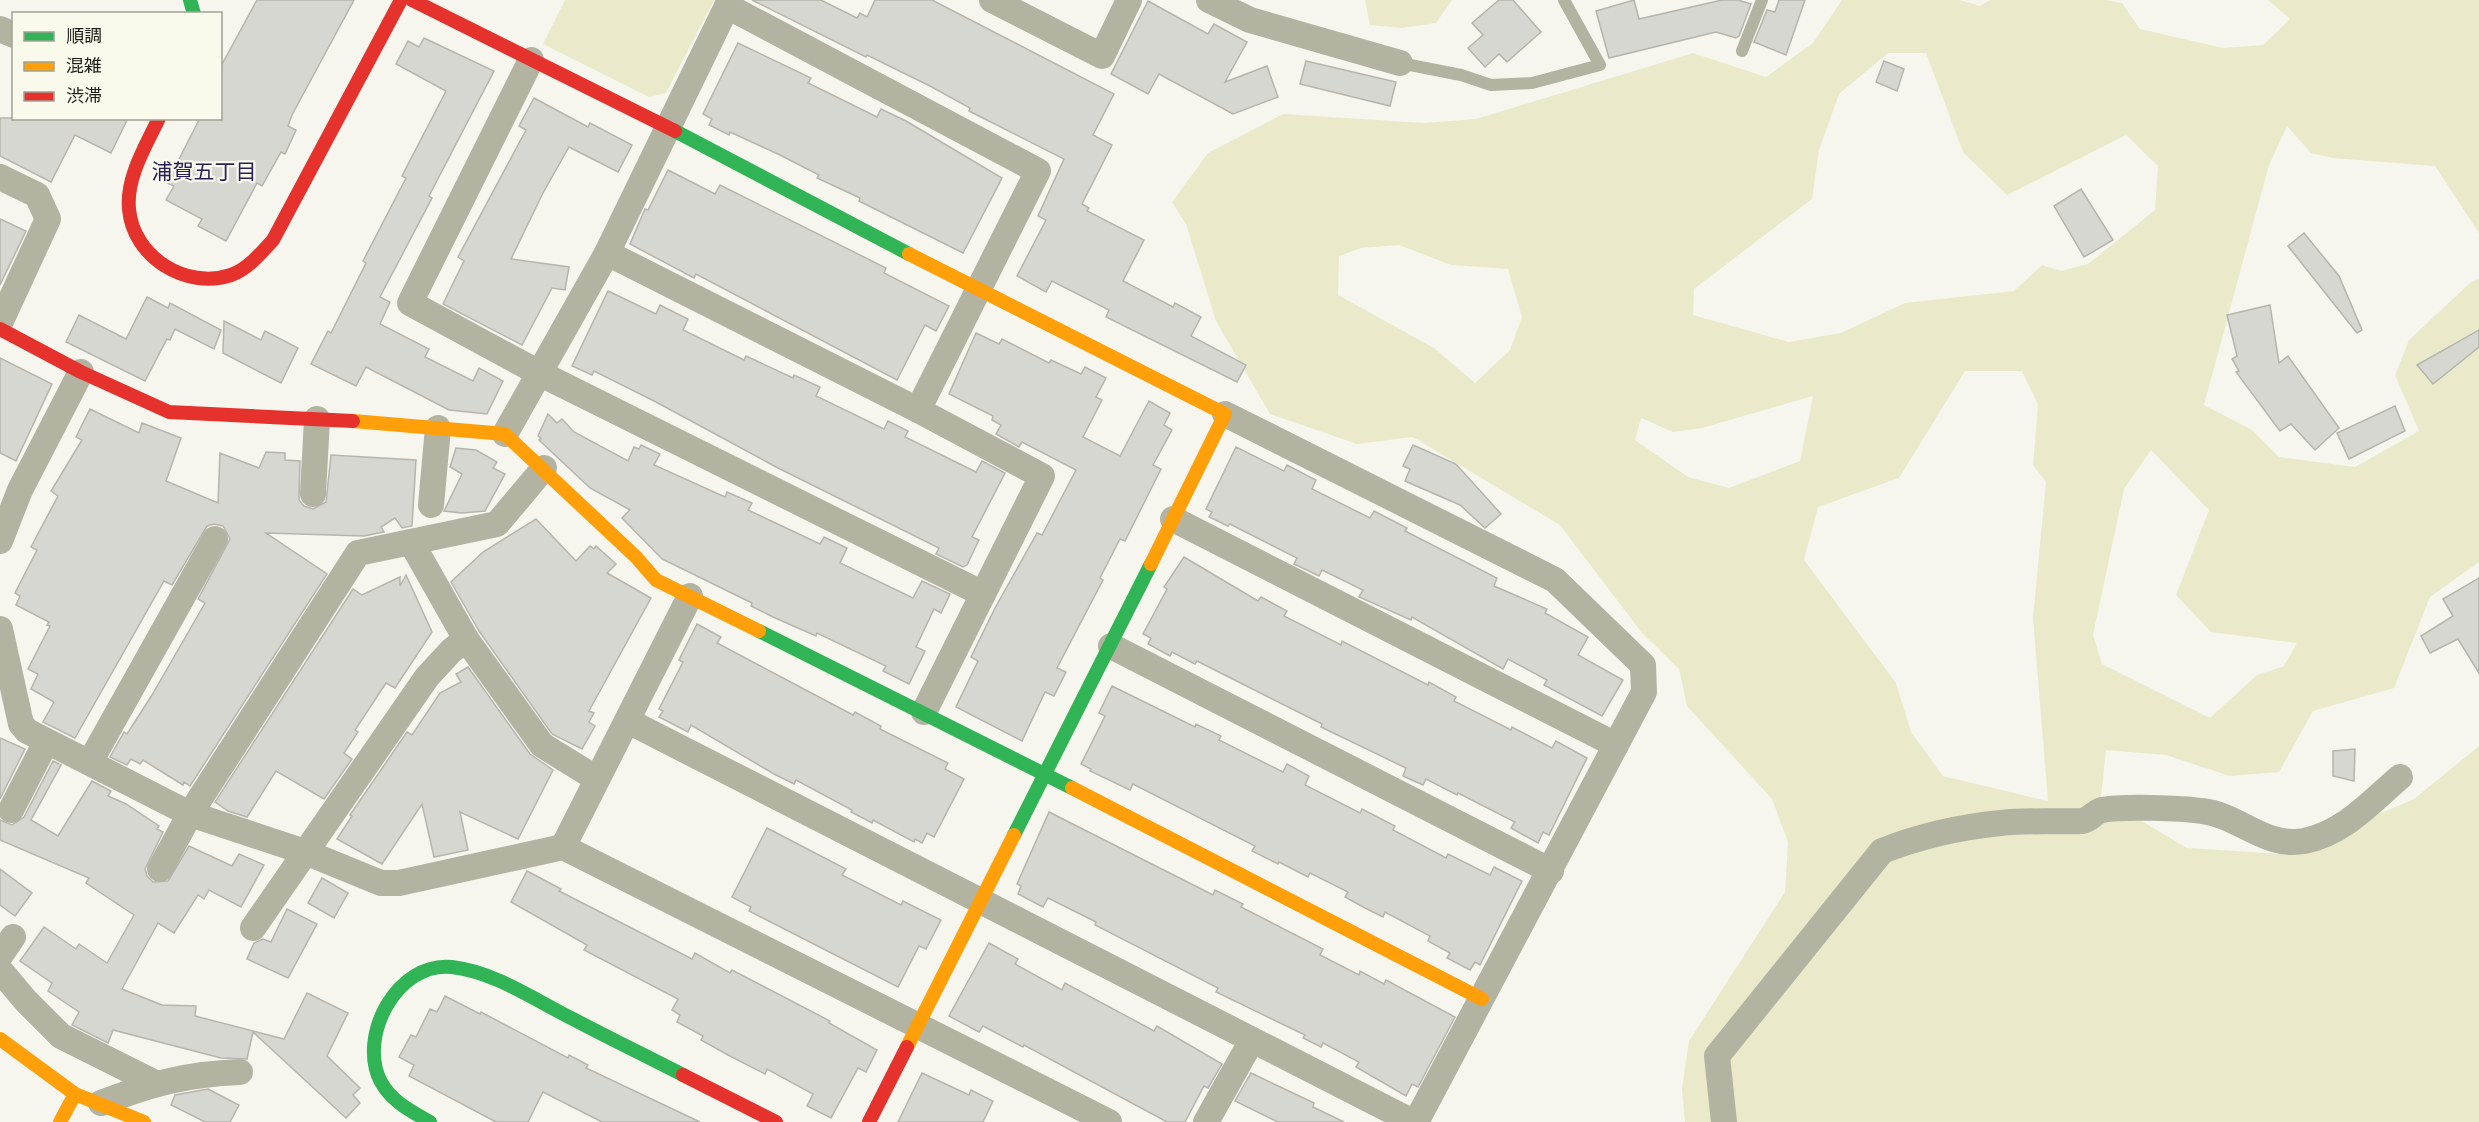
<svg xmlns="http://www.w3.org/2000/svg" width="2479" height="1122" font-family="'Asap Condensed','Noto Sans JP',sans-serif">
  <rect width="100%" height="100%" fill="#f6f6ee"/>
  <g fill="#eaeaca" fill-rule="evenodd">
    <path d="M565,0H714L666,93L649,97L543,44Z"/>
    <path d="M1365,0H1452L1436,23L1402,28L1370,25Z"/>
    <path d="M1842,0H1960L1980,6L1990,0H2106L2122,3L2140,29L2223,48L2263,45L2290,19L2268,0H2479V233L2435,166L2332,158L2311,153L2287,126L2269,165L2204,405L2252,430L2279,457L2355,467L2419,431L2395,375L2409,340L2471,282L2479,279V562L2430,597L2394,688L2313,711L2279,772L2230,776L2166,755L2106,750L2101,797L2187,848L2285,854L2414,799L2479,746V1122H1685L1682,1089L1689,1041L1785,892L1788,842L1772,799L1687,706L1679,669L1642,633L1560,525L1413,437L1357,444L1270,414L1216,321L1186,224L1172,202L1208,153L1283,114L1424,123L1476,119L1693,53L1766,77L1813,43ZM1888,53H1926L1963,152L2007,195L2126,135L2158,166L2155,210L2088,264L2061,271L2042,265L2014,291L1905,303L1841,333L1789,342L1693,315L1694,289L1812,199L1819,150L1839,94ZM1399,245L1451,265L1508,269L1522,317L1510,350L1475,383L1434,348L1338,295L1339,256L1361,248ZM1965,371H2022L2038,405L2033,465L2046,482L2033,618L2048,801L1943,776L1911,732L1896,683L1804,560L1818,507L1899,478ZM1813,396L1800,461L1729,488L1688,477L1635,440L1641,418L1673,432L1702,428ZM2151,450L2209,510L2176,595L2211,632L2297,643L2284,666L2257,675L2210,718L2102,664L2093,635L2124,489Z"/>
  </g>
  <g fill="#d7d7d1" stroke="#b5b5ae" stroke-width="1.5">
    <path d="M257,0H354L292,115L288,126L296,130L285,154L281,152L262,186L257,183L226,241L198,226L202,219L166,200L174,186L167,183L200,118H220V68Z"/>
    <path d="M752,0H821L857,18L860,13L867,17L875,0H932L1114,94L1093,135L1112,145L1082,204L1089,208L1087,211L1144,240L1123,281L1173,307L1175,303L1201,317L1191,336L1246,365L1237,382L1106,317L1109,310L1052,281L1046,292L1017,276L1046,220L1038,216L1064,159L969,111L970,108L930,86L867,55L866,57Z"/>
    <path d="M1499,0H1513L1541,32L1507,62L1499,54L1485,67L1468,48L1483,35L1472,23Z"/>
    <path d="M1634,0L1639,19L1722,0H1738L1751,4L1739,36L1736,38L1716,32L1609,58L1596,11Z"/>
    <path d="M1779,0H1805L1786,55L1754,42L1767,10L1775,12Z"/>
    <path d="M1148,1L1208,34L1214,24L1247,42L1225,82L1267,66L1278,97L1233,114L1159,74L1148,94L1111,74Z"/>
    <path d="M424,38L494,71L429,196L432,198L380,297L390,302L380,324L429,349L425,357L473,381L479,368L503,381L487,414L449,410L366,367L356,386L311,364L328,331L331,333L366,263L363,261L406,178L402,176L446,91L396,64L408,41L419,47Z"/>
    <path d="M738,43L811,78L808,83L877,117L881,109L906,121L1002,178L963,253L859,201L860,198L817,178L819,175L780,155L730,132L729,135L709,125L712,119L703,114Z"/>
    <path d="M1306,61L1396,82L1390,106L1300,84Z"/>
    <path d="M1884,61L1904,69L1897,91L1876,82Z"/>
    <path d="M534,98L588,127L590,123L632,145L618,172L569,147L543,193L511,259L569,267L565,290L552,288L522,345L443,304L464,261L458,257L526,130L519,126Z"/>
    <path d="M0,118H128L111,153L75,135L51,182L0,156Z"/>
    <path d="M668,170L715,194L720,185L886,268L884,273L949,306L936,331L925,325L897,380L696,274L694,278L630,244L645,209L648,210Z"/>
    <path d="M2081,189L2113,240L2084,257L2054,206Z"/>
    <path d="M0,219L26,231L0,285Z"/>
    <path d="M2304,233L2339,276L2362,330L2357,333L2288,246Z"/>
    <path d="M608,291L656,314L660,305L688,319L683,330L744,360L746,356L793,378L794,375L820,387L816,396L884,429L888,421L908,431L905,437L976,472L982,461L1005,473L972,537L979,540L967,565L963,567L936,554L939,548L778,468L656,402L594,371L592,375L572,366Z"/>
    <path d="M147,297L168,308L170,303L221,330L214,349L175,329L170,340L167,339L145,381L66,342L79,315L126,339Z"/>
    <path d="M2270,305L2279,363L2288,356L2339,428L2315,450L2291,424L2280,431L2236,372L2239,371L2232,359L2237,356L2227,315Z"/>
    <path d="M224,321L261,340L265,331L298,348L281,383L223,353Z"/>
    <path d="M2479,330V347L2433,384L2417,365Z"/>
    <path d="M976,333L999,344L1002,339L1049,363L1051,360L1081,374L1085,367L1106,378L1096,397L1102,400L1083,437L1120,456L1149,401L1170,413L1164,425L1172,430L1153,465L1161,469L1125,541L1120,539L1100,578L1103,580L1057,668L1066,672L1054,696L1045,692L1022,741L956,707L978,661L971,657L995,608L1037,533L1042,535L1076,470L1022,442L1019,447L996,434L1001,425L992,420L993,416L949,394Z"/>
    <path d="M0,358L52,384L16,461L0,453Z"/>
    <path d="M2395,406L2405,431L2349,459L2337,433Z"/>
    <path d="M90,409L139,433L142,423L181,438L166,481L218,503L220,453L259,468L266,452L285,453V460L300,461L299,500L304,506L313,509L326,502L331,455L416,460L412,526L402,528L395,518L381,527L384,532L364,536L266,533L327,574L190,786L184,782L183,785L143,760L140,764L131,759L127,765L110,757L124,732L127,734L152,695L205,603L198,599L230,539L223,526L214,524L207,526L172,585L164,581L75,738L43,722L54,702L31,689L38,674L28,669L50,626L47,625L49,622L16,605L20,596L15,593L37,550L31,547L58,496L51,491L82,440L76,437Z"/>
    <path d="M548,414L557,423L562,419L574,432L628,461L634,447L639,449L641,445L660,454L654,465L725,497L727,492L752,503L748,510L820,544L824,537L847,548L840,563L913,598L922,581L950,594L941,613L934,609L916,647L925,651L909,684L883,671L886,666L817,633L816,636L773,617L751,606L752,603L662,559L622,518L630,510L590,488L539,440L541,438L538,436Z"/>
    <path d="M1413,445L1456,464L1501,514L1485,528L1460,505L1405,481L1410,469L1403,466Z"/>
    <path d="M1236,447L1284,471L1287,465L1316,480L1312,489L1370,518L1374,511L1407,528L1405,531L1497,578L1494,586L1547,609L1545,613L1588,637L1578,655L1623,680L1602,716L1544,685L1547,680L1508,659L1503,669L1412,617L1411,620L1359,597L1363,590L1322,570L1319,576L1294,564L1297,558L1230,524L1228,526L1209,517L1212,512L1206,509Z"/>
    <path d="M456,448L476,450L497,462L493,468L505,474L485,511L462,513L444,511L462,474L450,467Z"/>
    <path d="M536,519L576,561L590,546L594,549L596,546L616,564L607,573L651,598L589,711L594,713L589,722L595,726L582,749L552,734L479,631L451,582L483,552Z"/>
    <path d="M1184,557L1258,601L1261,597L1287,611L1284,616L1341,645L1342,641L1428,685L1429,682L1456,697L1454,701L1511,730L1512,727L1552,748L1556,741L1587,758L1549,835L1543,832L1538,843L1511,828L1515,822L1458,793L1457,795L1426,779L1423,785L1403,776L1406,768L1321,727L1322,724L1197,661L1195,664L1172,652L1170,656L1148,644L1151,638L1143,634L1167,589L1164,587Z"/>
    <path d="M406,575L432,632L395,688L386,683L355,730L358,732L344,753L352,759L324,799L276,771L247,817L228,811L215,802L353,589L362,595L400,577V586Z"/>
    <path d="M2479,578V673L2458,639L2430,653L2421,636L2453,616L2443,599Z"/>
    <path d="M697,624L721,637L717,643L853,715L855,712L881,726L880,729L948,763L945,769L964,779L934,837L927,833L922,843L915,839L914,842L873,820L872,823L851,812L852,810L796,780L794,784L774,774L691,725L688,732L659,717L663,711L659,709L683,662L679,660Z"/>
    <path d="M468,667L530,754L553,770L518,839L460,812L468,850L434,857L422,804L382,864L337,839L352,816L350,815L407,732L412,735L440,693L461,682L456,674Z"/>
    <path d="M1112,686L1195,727L1196,724L1221,736L1219,740L1283,772L1287,764L1309,776L1305,785L1360,813L1362,809L1395,826L1393,830L1446,858L1448,854L1490,875L1494,867L1522,881L1480,965L1475,962L1470,970L1447,958L1450,953L1428,941L1430,936L1385,912L1383,917L1365,908L1345,897L1348,892L1310,873L1308,877L1279,862L1278,864L1252,851L1255,846L1133,784L1130,790L1090,771L1091,769L1081,764L1105,716L1099,713Z"/>
    <path d="M0,738L25,749L0,799Z"/>
    <path d="M2355,749L2354,781L2333,776V751Z"/>
    <path d="M53,761L61,765L31,820L58,836L92,781L111,791L108,796L126,804L159,826L157,829L163,832L145,869L147,876L153,882L168,881L189,846L232,866L239,854L264,865L241,907L209,890L204,899L198,895L174,933L158,923L122,989L162,1005L196,1006L195,1016L284,1039L307,993L348,1013L327,1056L360,1088L353,1095L360,1103L346,1118L253,1032L247,1059L221,1058L113,1030L108,1043L72,1025L79,1012L48,991L52,983L20,961L44,927L76,949L79,944L107,963L134,915L86,883L89,878L0,840V820L12,825L24,817Z"/>
    <path d="M1049,812L1213,895L1215,890L1243,904L1241,907L1323,949L1320,955L1359,975L1360,971L1384,984L1386,980L1455,1017L1418,1087L1412,1084L1406,1096L1356,1067L1359,1062L1323,1043L1321,1047L1303,1038L1305,1035L1216,992L1218,988L1095,925L1096,922L1048,898L1043,907L1018,894L1021,886L1017,884Z"/>
    <path d="M767,828L846,869L842,875L901,905L903,901L941,920L926,949L919,946L898,987L749,911L751,907L732,897Z"/>
    <path d="M0,869L32,893L15,916L0,905Z"/>
    <path d="M527,871L561,889L559,891L692,959L695,953L730,973L732,970L830,1021L829,1023L877,1050L866,1072L858,1068L831,1118L807,1106L813,1094L767,1069L765,1074L728,1055L701,1040L703,1036L677,1022L680,1015L672,1010L678,999L584,950L587,945L511,902Z"/>
    <path d="M322,878L348,893L334,918L308,903Z"/>
    <path d="M287,909L317,924L288,978L247,959L254,943L263,939L271,942Z"/>
    <path d="M989,943L1018,959L1015,964L1062,990L1065,983L1154,1031L1157,1026L1222,1064L1208,1088L1204,1086L1185,1122H1167L1024,1045L1023,1047L983,1026L979,1032L949,1016Z"/>
    <path d="M445,996L480,1014L481,1012L568,1058L569,1055L588,1065L586,1068L700,1122H602L543,1092L528,1122H496L409,1076L414,1065L399,1057L411,1035L416,1037L430,1009L437,1012Z"/>
    <path d="M922,1073L969,1095L971,1090L993,1101L983,1122H898Z"/>
    <path d="M1251,1073L1314,1103L1313,1107L1344,1122H1278L1235,1101Z"/>
    <path d="M208,1089L239,1105L230,1122H205L171,1105L175,1095Z"/>
  </g>
  <g fill="none" stroke-linecap="round" stroke-linejoin="round">
    <g stroke="#b3b3a2" stroke-width="12">
      <path d="M1742,51L1762,0"/>
      <path d="M1400,63L1461,75L1491,85L1532,83L1600,65L1564,0"/>
    </g>
    <g stroke="#b3b3a2" stroke-width="26">
      <path d="M992,0L1102,56L1129,0"/>
      <path d="M1209,0L1250,20L1400,63"/>
      <path d="M727,6L1038,171L918,410"/>
      <path d="M0,29L14,35"/>
      <path d="M531,60L410,303L541,374L983,594"/>
      <path d="M0,177L37,195L48,219L0,323"/>
      <path d="M607,253L918,410L1042,476L924,712"/>
      <path d="M1225,414L1555,580L1643,665L1644,692L1416,1122"/>
      <path d="M505,434L607,253L730,0"/>
      <path d="M313,494L317,419"/>
      <path d="M431,505L438,428"/>
      <path d="M1173,519L1616,745"/>
      <path d="M0,541L20,490L81,372"/>
      <path d="M411,542L466,639L542,745L597,779"/>
      <path d="M0,629L21,724L27,731L190,814L305,852L381,883H399L563,847L1109,1122"/>
      <path d="M1111,646L1551,871"/>
      <path d="M628,721L1413,1122"/>
      <path d="M90,762L215,539"/>
      <path d="M11,810L46,742"/>
      <path d="M563,847L690,596"/>
      <path d="M160,869L190,814L358,553L497,524L544,468"/>
      <path d="M253,928L427,677L451,651L466,639"/>
      <path d="M0,956L13,937"/>
      <path d="M0,970L26,1001L61,1036L155,1083"/>
      <path d="M101,1103C151,1084 186,1074 240,1072"/>
      <path d="M1206,1122L1252,1040"/>
      <path d="M1724,1122L1717,1056L1882,851C1920,836 1960,827 2001,823C2028,820 2055,822 2082,821C2090,820 2094,812 2102,810C2121,806 2181,808 2202,811C2239,815 2264,848 2304,841C2344,833 2371,802 2400,777"/>
    </g>
    <g stroke="#30b455" stroke-width="14">
      <path d="M190,0L194,14"/>
      <path d="M675,131L909,254"/>
      <path d="M759,631L1072,788"/>
      <path d="M1014,835L1151,564"/>
      <path d="M430,1122C411,1111 392,1102 381,1082C357,1037 397,961 452,967C495,972 535,1000 573,1019C609,1038 646,1056 683,1075"/>
    </g>
    <g stroke="#ff9f0a" stroke-width="14">
      <path d="M909,254L1225,414L1151,564"/>
      <path d="M353,421L505,434L636,557L656,580L759,631"/>
      <path d="M1072,788L1482,999"/>
      <path d="M0,1039L75,1094L144,1122"/>
      <path d="M907,1047L1014,835"/>
      <path d="M60,1122L75,1094"/>
    </g>
    <g stroke="#e5322d" stroke-width="14">
      <path d="M412,0L675,131"/>
      <path d="M159,118C146,146 126,177 129,209C133,257 186,290 231,275C248,269 261,253 273,240L401,0"/>
      <path d="M0,329L81,372L169,412L353,421"/>
      <path d="M683,1075L776,1122"/>
      <path d="M869,1122L907,1047"/>
    </g>
  </g>
  <g text-anchor="middle" stroke-width="4.5" stroke-linejoin="round" paint-order="stroke">
    <g font-size="21" fill="#291d57" stroke="#f9faeb">
      <text x="204" y="179">浦賀五丁目</text>
    </g>
  </g>
  <rect x="12" y="12" width="210" height="108" fill="#f9faeb" stroke="#a1a297" stroke-width="1.5"/>
  <rect x="24" y="32" width="30" height="9" fill="#30b455" stroke="#a1a297" stroke-width="1.5"/>
  <text x="66" y="42" font-size="18" fill="#1e1e19">順調</text>
  <rect x="24" y="62" width="30" height="9" fill="#ff9f0a" stroke="#a1a297" stroke-width="1.5"/>
  <text x="66" y="72" font-size="18" fill="#1e1e19">混雑</text>
  <rect x="24" y="92" width="30" height="9" fill="#e5322d" stroke="#a1a297" stroke-width="1.5"/>
  <text x="66" y="102" font-size="18" fill="#1e1e19">渋滞</text>
</svg>
